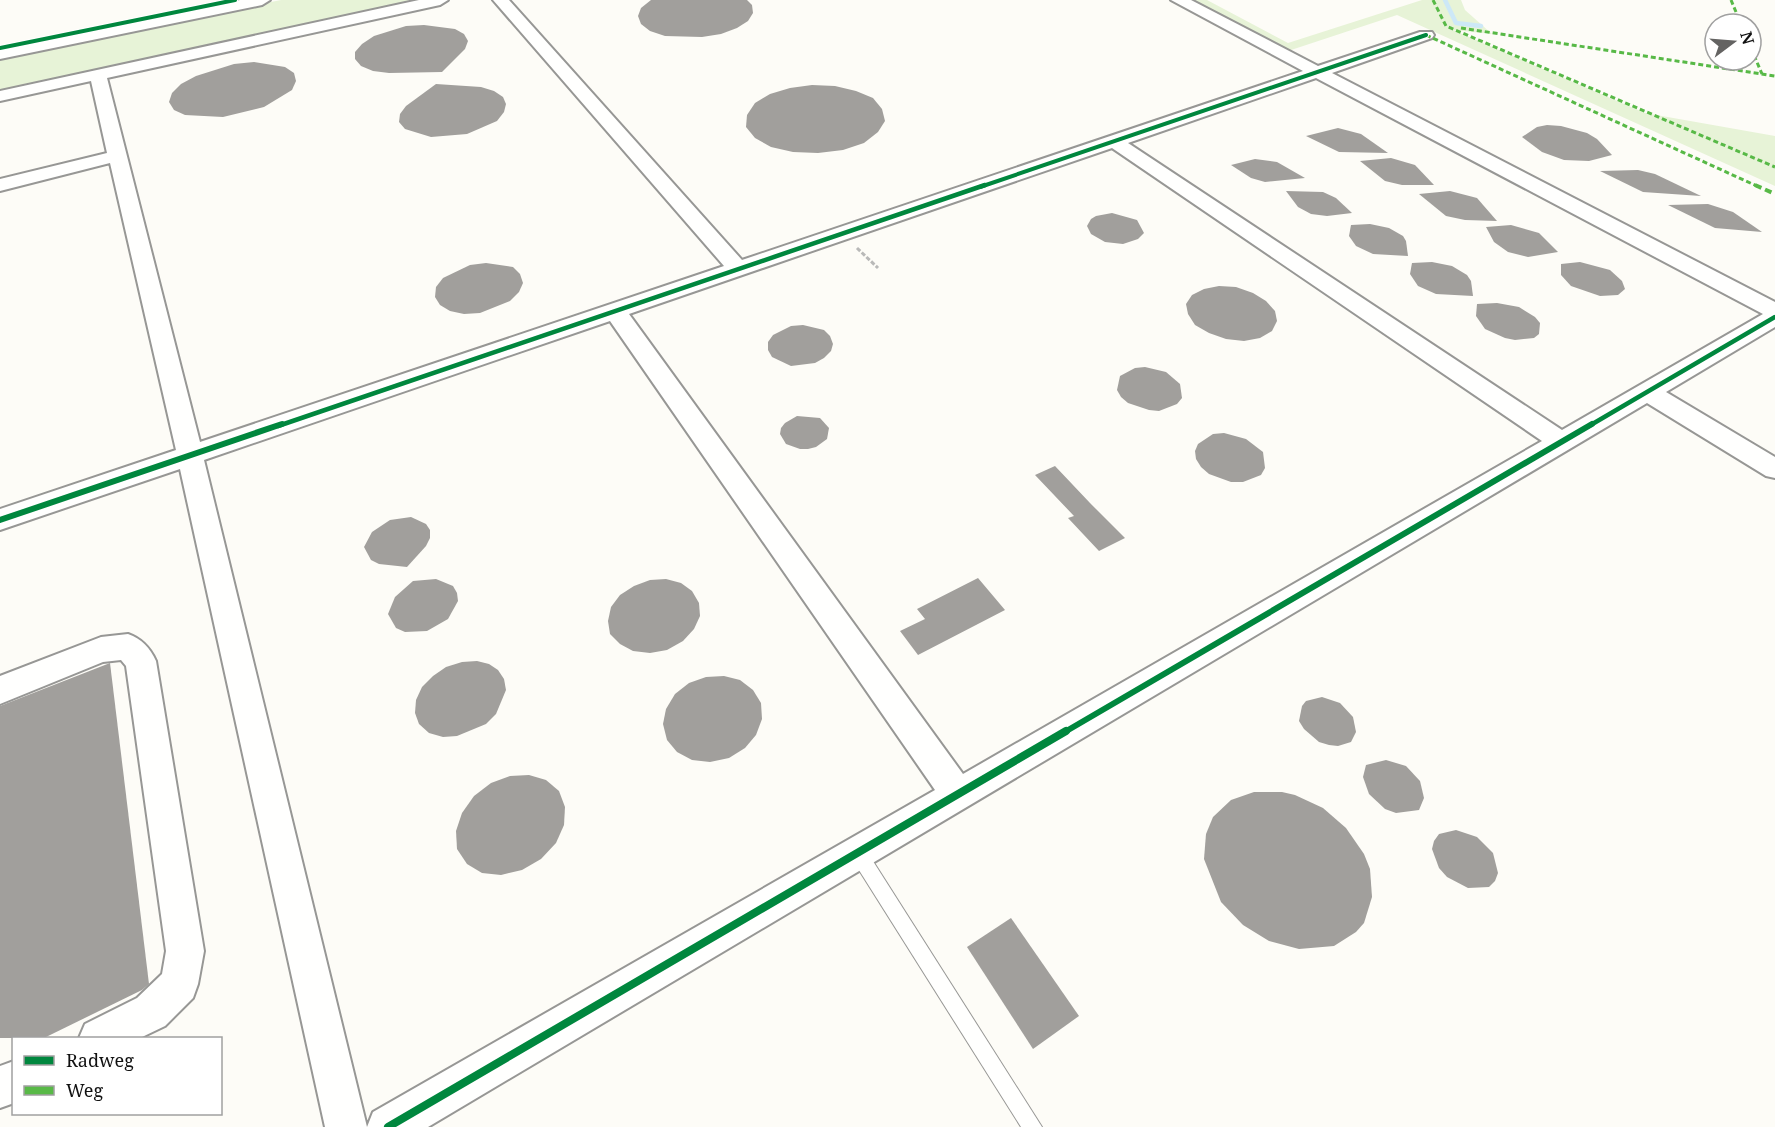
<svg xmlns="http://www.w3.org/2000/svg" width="1775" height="1127" font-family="'Noto Serif',serif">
  <rect width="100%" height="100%" fill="#fdfcf7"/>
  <g fill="#e7f3d7">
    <path d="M281,0H419L0,90V58Z"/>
    <path d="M1193,0H1207L1288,43L1422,0H1461L1465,10L1492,34L1453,30L1645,113L1775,136V186L1397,15L1288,51Z"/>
  </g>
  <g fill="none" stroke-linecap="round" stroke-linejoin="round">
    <path stroke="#cde8f7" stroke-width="4.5" d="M1445,0L1456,23L1481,26"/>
  </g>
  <g fill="#a19f9c">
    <path d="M651,0H747L752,5L753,13L748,21L737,28L721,34L702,37L665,36L650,31L641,24L638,16L641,8Z"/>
    <path d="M424,25L455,29L464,34L468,41L465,49L442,72L389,73L373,71L361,66L355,59V52L362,44L374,36L406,26Z"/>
    <path d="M254,62L285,67L294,73L296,81L292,90L264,107L223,117L185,115L174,110L169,102L172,93L181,84L196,76L234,64Z"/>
    <path d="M436,84L481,87L494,91L503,97L506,104L504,112L497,121L467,134L431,137L405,129L399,122L400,114L406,106Z"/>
    <path d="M812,85L835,86L856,91L873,98L882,109L885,121L878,132L864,143L843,150L818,153L793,152L771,147L755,138L746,127L747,115L755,103L770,94L790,88Z"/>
    <path d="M1547,125L1561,126L1587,133L1597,139L1612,155L1589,161L1564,160L1542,152L1522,137L1537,127Z"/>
    <path d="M1338,128L1361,134L1388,153L1339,152L1306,136Z"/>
    <path d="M1391,158L1415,165L1434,185H1402L1385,181L1360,161Z"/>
    <path d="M1255,159L1277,162L1305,178L1265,182L1251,178L1231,165Z"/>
    <path d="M1638,170L1655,174L1701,196L1643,192L1600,171Z"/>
    <path d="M1286,191L1323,192L1336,198L1352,213L1327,216L1311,214L1298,207Z"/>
    <path d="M1450,191L1477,198L1497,221L1465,220L1446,216L1419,194Z"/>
    <path d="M1708,204L1733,212L1762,232L1715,228L1668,205Z"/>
    <path d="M1112,213L1137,220L1144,233L1138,239L1123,244L1105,242L1091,234L1087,226L1091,219L1096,216Z"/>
    <path d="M1370,224L1389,228L1403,236L1406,241L1408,256L1373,254L1356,246L1349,236L1351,225Z"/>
    <path d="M1511,225L1539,233L1558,252L1528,257L1508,252L1494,242L1486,227Z"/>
    <path d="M1432,262L1452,266L1467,275L1471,281L1473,296L1436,294L1418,286L1410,274L1412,263Z"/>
    <path d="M1580,262L1610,270L1622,281L1625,289L1618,295L1600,296L1571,286L1561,275V264Z"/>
    <path d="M486,263L513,267L520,274L523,283L519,292L510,301L480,313L464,314L450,311L440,305L435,297L436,287L443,278L470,265Z"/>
    <path d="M1219,286L1236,287L1253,293L1266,301L1275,311L1277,321L1272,331L1260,338L1244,341L1226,339L1209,333L1195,325L1188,314L1186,304L1192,295L1204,289Z"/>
    <path d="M1497,303L1519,307L1535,317L1540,323L1539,334L1534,338L1515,340L1505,338L1485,329L1476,316L1477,304Z"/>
    <path d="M803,325L824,330L830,336L833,344L831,351L824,358L815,363L791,366L772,357L768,350V342L773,335L791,326Z"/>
    <path d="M1145,367L1166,372L1180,384L1182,398L1177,404L1159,411L1149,410L1128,403L1121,397L1117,390L1120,376L1135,368Z"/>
    <path d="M797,416L820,418L829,428L827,439L816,447L808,449H800L786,444L780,434L781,428L785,423Z"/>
    <path d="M1224,433L1246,439L1263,452L1265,468L1261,475L1243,482H1231L1209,474L1201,467L1196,459L1195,451L1198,444L1213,434Z"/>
    <path d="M1055,466L1090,503L1125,538L1099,551L1068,518L1074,516L1035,475Z"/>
    <path d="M411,517L426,524L430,530V538L426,546L407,567L379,564L371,560L364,547L372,532L390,520Z"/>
    <path d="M978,578L1005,610L918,655L900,631L925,619L917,609Z"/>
    <path d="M436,579L453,586L457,593L458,601L448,619L427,631L405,632L396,628L388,614L395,597L413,581Z"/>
    <path d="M666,579L681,583L692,591L699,603L700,616L694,629L683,641L667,650L650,653L633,651L620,644L610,634L608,621L611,607L620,595L634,586L650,580Z"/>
    <path d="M477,661L489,664L498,670L504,679L506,690L496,714L486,724L457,736L443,737L429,733L419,724L415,713L416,700L422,687L433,676L446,667L462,662Z"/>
    <path d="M110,663L149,984L142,990L44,1038H0V706Z"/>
    <path d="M724,676L740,680L753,690L761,703L762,719L756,735L745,748L729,758L710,762L692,760L677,752L667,740L663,724L666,709L675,694L689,683L706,677Z"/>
    <path d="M1322,697L1340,703L1353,717L1356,732L1351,742L1338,746L1329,745L1319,742L1304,729L1299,721L1302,706L1306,701Z"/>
    <path d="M1386,760L1406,766L1420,781L1424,798L1419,810L1396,813L1385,809L1369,794L1363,777L1366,765Z"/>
    <path d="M529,775L546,780L559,791L565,807L564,825L556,843L541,859L522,870L501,875L482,873L467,864L457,849L456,831L462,813L474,796L491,783L510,776Z"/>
    <path d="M1254,792H1282L1295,795L1323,808L1346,828L1364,854L1370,869L1372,897L1364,923L1356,932L1334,946L1299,949L1269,941L1243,925L1221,902L1204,859L1206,834L1213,817L1231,800Z"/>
    <path d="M1456,830L1477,837L1493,853L1498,873L1495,881L1489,887L1468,888L1447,877L1439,868L1432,849L1434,841L1439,834Z"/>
    <path d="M1011,918L1079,1016L1033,1049L967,947Z"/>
  </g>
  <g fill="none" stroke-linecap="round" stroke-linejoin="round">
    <defs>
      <path id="service" d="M858,845L864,847L1042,1127H1021L852,859L850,853L852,847Z"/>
      <g id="minor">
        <path d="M240,0H270L262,5L0,59V49Z"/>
        <path d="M419,0H448L440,5L107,78L200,442L724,266L493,0H509L742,260L1303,71L1171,0H1191L1318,66L1420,32H1432L1434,35L1432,38L1332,73L1775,302V327L1666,392L1775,457V478L1766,476L1647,403L428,1127H367L373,1112L935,790L610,321L204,460L367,1127H325L180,469L0,530V509L176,450L110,163L0,191V179L107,153L91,81L0,101V91ZM1316,78L1763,314L1562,430L1128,143ZM1112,148L1542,441L963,774L629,314Z"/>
        <path d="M128,634C142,639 150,648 156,661L204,951L198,984L193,998L165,1026L140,1038H79L85,1024L137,998L162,974L166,951L126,666L121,660L103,662L0,704V676L101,637Z"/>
        <path d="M14,1061V1103L0,1108V1066Z"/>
      </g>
    </defs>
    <use href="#service" stroke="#979795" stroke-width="2"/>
    <use href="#minor" stroke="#979795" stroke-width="4"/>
    <path stroke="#b9b9b8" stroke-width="3" stroke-dasharray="4.5 2" stroke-linecap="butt" d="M857,248L878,268"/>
    <use href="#service" fill="#fffffe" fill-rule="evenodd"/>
    <use href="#minor" fill="#fffffe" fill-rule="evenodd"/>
    <g stroke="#58b947" stroke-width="3" stroke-dasharray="5 3" stroke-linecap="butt">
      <path d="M1433,0L1446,26L1775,167"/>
      <path d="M1731,0L1741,24"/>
      <path d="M1461,28L1775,76"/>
      <path d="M1426,35L1759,187"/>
      <path d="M1751,48L1762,74"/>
    </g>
    <path stroke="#58b947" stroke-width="4" stroke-dasharray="7 4" stroke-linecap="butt" d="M1755,185L1775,194"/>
    <defs>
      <g id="cycleway-far3">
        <path d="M0,48L235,0"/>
        <path d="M980,187L1426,35"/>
      </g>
      <g id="cycleway-far2">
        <path d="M278,426L985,185"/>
        <path d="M1589,426L1775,317"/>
      </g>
      <g id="cycleway-far1">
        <path d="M0,520L282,424"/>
        <path d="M1063,733L1592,424"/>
      </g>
      <path id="cycleway" d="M388,1127L1066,731"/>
    </defs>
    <use href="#cycleway-far3" stroke="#fff" stroke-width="6"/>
    <use href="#cycleway-far2" stroke="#fff" stroke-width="8"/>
    <use href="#cycleway-far1" stroke="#fff" stroke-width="10"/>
    <use href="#cycleway" stroke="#fff" stroke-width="11"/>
    <use href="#cycleway-far3" stroke="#00873e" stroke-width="4"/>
    <use href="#cycleway-far2" stroke="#00873e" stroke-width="4.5"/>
    <use href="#cycleway-far1" stroke="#00873e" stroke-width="6"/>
    <use href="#cycleway" stroke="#00873e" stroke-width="8"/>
  </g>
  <rect x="12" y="1037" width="210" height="78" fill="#ffffff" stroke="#a0a0a0" stroke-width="1.5"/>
  <rect x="24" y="1056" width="30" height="9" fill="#00873e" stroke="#a0a0a0" stroke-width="1.5"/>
  <text x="66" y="1067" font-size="18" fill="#111111">Radweg</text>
  <rect x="24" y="1086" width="30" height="9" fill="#58b947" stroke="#a0a0a0" stroke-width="1.5"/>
  <text x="66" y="1097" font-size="18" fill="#111111">Weg</text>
  <g transform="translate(1733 42) rotate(74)"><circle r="28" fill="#ffffff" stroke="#a0a0a0" stroke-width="1.5"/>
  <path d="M0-4.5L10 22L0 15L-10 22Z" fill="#646362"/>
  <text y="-9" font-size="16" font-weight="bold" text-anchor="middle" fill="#111111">N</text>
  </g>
</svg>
